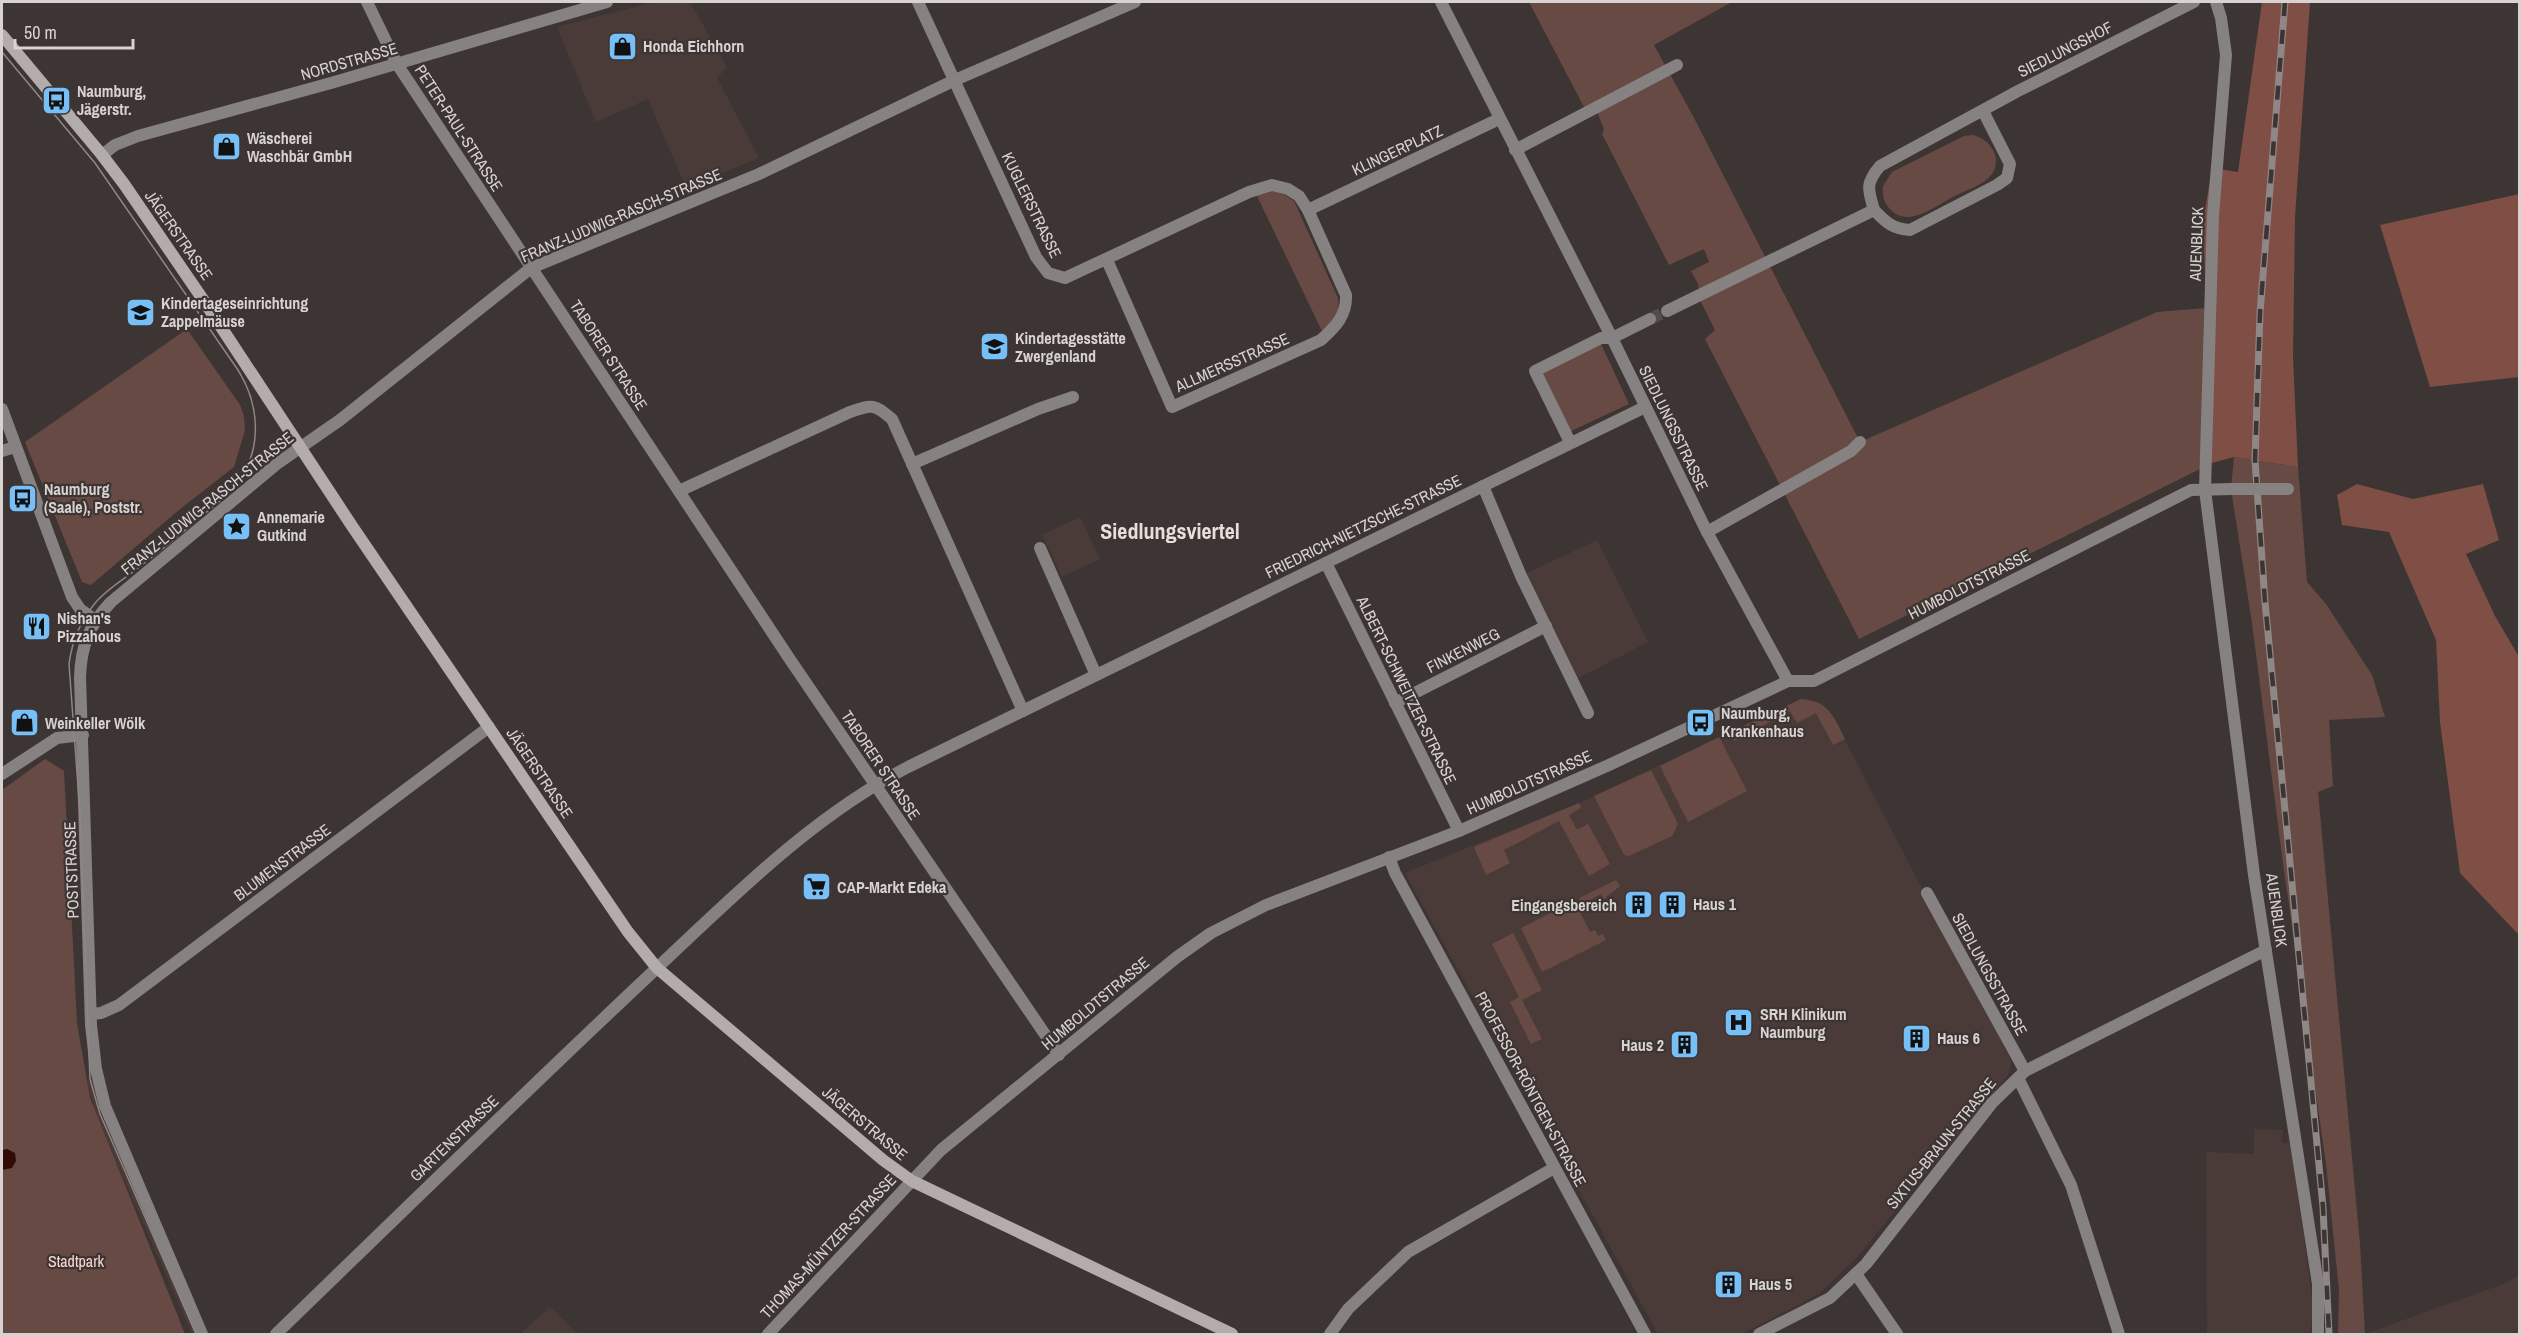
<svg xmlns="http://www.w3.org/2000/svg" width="2521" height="1336" font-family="'Archivo Narrow',sans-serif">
  <rect width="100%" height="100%" fill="#3d3533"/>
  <g fill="#4b3b38">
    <path d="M654,2H690L727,67L717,78L759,158L686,188L648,99L596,122L557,27Z"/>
    <path d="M1080,517L1100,559L1062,577L1042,535Z"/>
    <path d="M1597,540L1648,642L1573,681L1521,576Z"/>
    <path d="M1801,699L1821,703L1833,717L2011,1060L2009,1074L1858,1256L1819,1294L1742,1334H1658L1405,873L1579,803Z"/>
    <path d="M95,1078L201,1334H192L96,1116L87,1081Z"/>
    <path d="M2254,1129L2283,1130L2282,1143H2291L2313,1305L2310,1334H2207L2206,1152L2254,1154Z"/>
    <path d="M2519,1275V1334H2365L2506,1283Z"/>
    <path d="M550,1307L578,1334H520Z"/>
  </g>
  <g fill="#684a44">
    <path d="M1529,2H1732L1654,45L1693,116L1860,442L2157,312L2206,308L2212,463L1859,639L1705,339L1715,330L1700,300L1698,284L1691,271L1709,262L1704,249L1669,265L1602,134L1604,129L1598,114L1584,107Z"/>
    <path d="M1973,135C1990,139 2003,158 1992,174C1984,185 1966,190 1955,196C1938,204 1910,228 1892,211C1884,204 1882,196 1883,186L1892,172L1964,136Z"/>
    <path d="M1274,191L1285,195L1294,201L1338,298C1340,315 1336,322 1322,331L1257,196Z"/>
    <path d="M187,329L240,405L244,416L245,430L234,467L180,509L91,585L82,582L25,442Z"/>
    <path d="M1601,344L1629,404L1569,432L1540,373Z"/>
    <path d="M2234,457L2298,467L2307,582L2326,604L2372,675L2385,717L2329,720L2333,786L2318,792L2360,1244L2365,1334H2338L2339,1290L2326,1164L2282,856L2252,623L2231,489Z"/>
    <path d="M1801,699C1829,701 1834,717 1845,739L1833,745L1816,713L1797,723L1790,711L1734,741L1730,732Z"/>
    <path d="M1719,737L1747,791L1688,822L1660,766Z"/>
    <path d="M45,759L64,771L77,1023L90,1098L185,1334H2V790Z"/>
    <path d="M1651,770L1678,824L1672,836L1629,856L1624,855L1594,796Z"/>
    <path d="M1579,803L1581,808L1569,815L1577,830L1588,824L1610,864L1589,876L1559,821L1504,850L1510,863L1486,875L1474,847Z"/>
    <path d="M1616,880L1620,886L1604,899L1601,894L1582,904L1579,898Z"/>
    <path d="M1574,901L1590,932L1595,930L1598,936L1603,934L1606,940L1542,972L1521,928Z"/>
    <path d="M1513,933L1542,990L1522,1000L1542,1039L1531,1044L1510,1002L1519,997L1492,944Z"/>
  </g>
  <g fill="#7f4e45">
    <path d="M2262,2H2310L2295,217L2293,358L2298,467L2234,457L2212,463L2203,222L2212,168L2238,172Z"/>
    <path d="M2519,194V377L2430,387L2380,225Z"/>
    <path d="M2357,484L2413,499L2483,484L2499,540L2466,554L2495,616L2519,657V935L2460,873L2440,722L2436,640L2389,532L2342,525L2337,495Z"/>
  </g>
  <path fill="#330a05" d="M7,1149L15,1153L16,1161L12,1168L2,1170V1150Z"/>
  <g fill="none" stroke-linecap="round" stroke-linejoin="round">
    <path stroke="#544d4b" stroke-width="12" stroke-dasharray="12 6" stroke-linecap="butt" d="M1650,319L1667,311"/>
    <g stroke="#868281" stroke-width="12">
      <path d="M367,2L397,64L789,658L1059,1055"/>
      <path d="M918,2L1036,257L1048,273L1065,278L1249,192L1272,185L1288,189L1299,196L1308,210L1346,295C1347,316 1335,327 1321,340L1172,407L1107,260"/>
      <path d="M1441,2L1612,338L1707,532L1788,681"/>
      <path d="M2216,2L2221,18L2226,55L2213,216L2205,490L2254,875L2318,1284V1334"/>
      <path d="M1515,150L1677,65"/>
      <path d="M102,155L115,145L138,136L331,83L607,2"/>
      <path d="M1308,210L1499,119"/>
      <path d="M1874,210C1868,189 1865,184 1880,166L2018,91L2194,2"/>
      <path d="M1667,311L1874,210C1886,222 1892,229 1910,230L1997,185L2007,178L2010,164L1983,111"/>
      <path d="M2,409L72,597L80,609L95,620"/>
      <path d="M1570,442L1535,371L1601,338H1612L1650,319"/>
      <path d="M2,451L15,447"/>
      <path d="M912,464L1038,409L1073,397"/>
      <path d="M1483,486L1521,576L1588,713"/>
      <path d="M679,491L850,412C873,404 874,404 892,419L1023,711"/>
      <path d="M1707,532L1851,451L1860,442"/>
      <path d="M1040,548L1096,675"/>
      <path d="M1326,563L1459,831"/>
      <path d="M1395,703L1546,626"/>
      <path d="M2,774L57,738L83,735"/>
      <path d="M1389,857L1395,873L1645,1334"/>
      <path d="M1927,893L2025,1071"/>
      <path d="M91,1014L101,1013L119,1005L489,727"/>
      <path d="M2018,1078L2071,1185L2119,1334"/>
      <path d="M1856,1274L1897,1334"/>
      <path d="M202,1334L105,1106L96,1069L91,1025L80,677C81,646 89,625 111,602L278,463L340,420L531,268L759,174L955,80L1135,2"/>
      <path d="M276,1334C403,1211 529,1088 658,967C736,894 812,817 908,767L1645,407"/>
      <path d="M768,1334L941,1150L1177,957L1211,933L1266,905L1459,831L1609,765L1788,681H1814L2191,490L2233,489"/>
      <path d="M1330,1334L1348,1309L1408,1252L1554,1168"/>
      <path d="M1759,1334L1830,1298L1866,1264L1992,1103L2025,1071L2266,950"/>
    </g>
    <path stroke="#b3acaa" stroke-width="12" d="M2,35L102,155L124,184L204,301L352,526L628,932L657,968L883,1160L912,1181L1232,1334"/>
    <path stroke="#8e8786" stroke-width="1.5" d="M2,52L95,163L238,370C261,407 263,454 233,488C223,500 210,509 198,519C179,536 159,552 138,568C124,579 107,589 96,602C80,621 72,641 69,664L80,813L90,1079L100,1114L196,1334"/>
    <defs>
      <path id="rail" d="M2285,2L2260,313L2255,460L2265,602L2323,1207L2329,1334"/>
    </defs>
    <use href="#rail" stroke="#8e8786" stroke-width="7"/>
    <use href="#rail" stroke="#3d3533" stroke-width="4.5" stroke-dasharray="14" stroke-linecap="butt"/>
    <path stroke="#868281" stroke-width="12" d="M2233,489H2288"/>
  </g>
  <defs>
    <symbol id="shop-square" viewBox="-11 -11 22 22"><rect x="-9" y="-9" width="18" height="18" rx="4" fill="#76c0f7" stroke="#3d3533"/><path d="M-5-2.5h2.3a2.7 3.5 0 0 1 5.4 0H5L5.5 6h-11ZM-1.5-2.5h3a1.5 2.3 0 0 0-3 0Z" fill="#111"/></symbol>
    <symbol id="bus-square" viewBox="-11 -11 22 22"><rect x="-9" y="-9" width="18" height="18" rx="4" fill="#76c0f7" stroke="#3d3533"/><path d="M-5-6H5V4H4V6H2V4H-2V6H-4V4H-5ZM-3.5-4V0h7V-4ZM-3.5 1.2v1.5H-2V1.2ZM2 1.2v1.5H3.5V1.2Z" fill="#111"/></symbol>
    <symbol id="school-square" viewBox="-11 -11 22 22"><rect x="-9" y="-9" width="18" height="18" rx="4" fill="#76c0f7" stroke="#3d3533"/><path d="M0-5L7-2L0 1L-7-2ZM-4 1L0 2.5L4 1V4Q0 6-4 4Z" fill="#111"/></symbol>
    <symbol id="sight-square" viewBox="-11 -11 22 22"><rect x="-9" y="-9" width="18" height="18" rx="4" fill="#76c0f7" stroke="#3d3533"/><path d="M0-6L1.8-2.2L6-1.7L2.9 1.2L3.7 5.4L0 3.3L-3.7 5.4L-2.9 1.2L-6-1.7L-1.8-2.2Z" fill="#111"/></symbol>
    <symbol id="restaurant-square" viewBox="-11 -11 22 22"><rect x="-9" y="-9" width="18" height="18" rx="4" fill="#76c0f7" stroke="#3d3533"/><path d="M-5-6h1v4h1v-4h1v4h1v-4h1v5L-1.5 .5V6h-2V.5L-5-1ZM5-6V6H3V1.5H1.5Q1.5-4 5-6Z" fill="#111"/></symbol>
    <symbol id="supermarket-square" viewBox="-11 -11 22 22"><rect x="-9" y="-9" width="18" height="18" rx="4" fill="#76c0f7" stroke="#3d3533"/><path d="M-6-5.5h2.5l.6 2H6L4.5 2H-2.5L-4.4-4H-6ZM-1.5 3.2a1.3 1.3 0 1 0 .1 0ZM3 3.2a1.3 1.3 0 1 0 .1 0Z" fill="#111"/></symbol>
    <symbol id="building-square" viewBox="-11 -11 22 22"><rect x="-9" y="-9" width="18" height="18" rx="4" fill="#76c0f7" stroke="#3d3533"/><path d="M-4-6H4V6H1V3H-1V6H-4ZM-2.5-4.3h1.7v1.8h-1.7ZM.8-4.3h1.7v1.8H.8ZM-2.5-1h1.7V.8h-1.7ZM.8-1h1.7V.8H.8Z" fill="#111"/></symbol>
    <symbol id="hospital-square" viewBox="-11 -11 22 22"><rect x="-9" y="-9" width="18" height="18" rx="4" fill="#76c0f7" stroke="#3d3533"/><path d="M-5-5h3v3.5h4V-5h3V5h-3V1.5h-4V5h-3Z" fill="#111"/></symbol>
  </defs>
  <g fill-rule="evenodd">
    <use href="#shop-square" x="606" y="30" width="33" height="33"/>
    <use href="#bus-square" x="40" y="84" width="33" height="33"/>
    <use href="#shop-square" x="210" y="130" width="33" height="33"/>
    <use href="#school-square" x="124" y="296" width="33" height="33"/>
    <use href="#school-square" x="978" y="330" width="33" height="33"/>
    <use href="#bus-square" x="6" y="482" width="33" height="33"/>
    <use href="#sight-square" x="220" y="510" width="33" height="33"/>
    <use href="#restaurant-square" x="20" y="610" width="33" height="33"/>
    <use href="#bus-square" x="1684" y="706" width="33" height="33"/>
    <use href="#shop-square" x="8" y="706" width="33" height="33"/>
    <use href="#supermarket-square" x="800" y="870" width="33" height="33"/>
    <use href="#building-square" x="1656" y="888" width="33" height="33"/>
    <use href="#building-square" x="1622" y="888" width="33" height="33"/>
    <use href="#hospital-square" x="1722" y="1006" width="33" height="33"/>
    <use href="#building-square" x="1900" y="1022" width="33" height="33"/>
    <use href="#building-square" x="1668" y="1028" width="33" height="33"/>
    <use href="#building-square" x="1712" y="1268" width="33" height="33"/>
  </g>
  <g text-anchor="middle" stroke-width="4.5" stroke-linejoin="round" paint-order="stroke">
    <g font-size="16" font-weight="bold" fill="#d8d2d1" stroke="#3d3533" text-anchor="start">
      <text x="643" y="52">Honda Eichhorn</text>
      <text x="77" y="97">Naumburg,<tspan x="77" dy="18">Jägerstr.</tspan></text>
      <text x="247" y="144">Wäscherei<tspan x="247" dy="18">Waschbär GmbH</tspan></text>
      <text x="161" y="309">Kindertageseinrichtung<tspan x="161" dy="18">Zappelmäuse</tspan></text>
      <text x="1015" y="344">Kindertagesstätte<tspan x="1015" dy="18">Zwergenland</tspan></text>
      <text x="44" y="495">Naumburg<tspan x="44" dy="18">(Saale), Poststr.</tspan></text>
      <text x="257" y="523">Annemarie<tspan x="257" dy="18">Gutkind</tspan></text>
      <text x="57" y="624">Nishan's<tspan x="57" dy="18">Pizzahous</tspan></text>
      <text x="1721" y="719">Naumburg,<tspan x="1721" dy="18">Krankenhaus</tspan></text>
      <text x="45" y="729">Weinkeller Wölk</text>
      <text x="837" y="893">CAP-Markt Edeka</text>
      <text x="1693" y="910">Haus 1</text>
      <text x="1617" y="911" text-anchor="end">Eingangsbereich</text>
      <text x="1760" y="1020">SRH Klinikum<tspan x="1760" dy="18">Naumburg</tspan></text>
      <text x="1937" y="1044">Haus 6</text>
      <text x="1664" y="1051" text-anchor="end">Haus 2</text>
      <text x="1749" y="1290">Haus 5</text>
    </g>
    <g font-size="16" fill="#d8d2d1" stroke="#3d3533">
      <text transform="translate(2065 49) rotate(-27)" y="6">SIEDLUNGSHOF</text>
      <text transform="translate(349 61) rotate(-16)" y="6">NORDSTRASSE</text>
      <text transform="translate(459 128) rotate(57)" y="6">PETER-PAUL-STRASSE</text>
      <text transform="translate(1397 150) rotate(-25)" y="6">KLINGERPLATZ</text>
      <text transform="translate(1032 205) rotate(64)" y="6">KUGLERSTRASSE</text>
      <text transform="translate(621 215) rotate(-23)" y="6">FRANZ-LUDWIG-RASCH-STRASSE</text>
      <text transform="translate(179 235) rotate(55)" y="6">JÄGERSTRASSE</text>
      <text transform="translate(2196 244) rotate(-88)" y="6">AUENBLICK</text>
      <text transform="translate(609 355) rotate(57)" y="6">TABORER STRASSE</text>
      <text transform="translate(1232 362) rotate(-24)" y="6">ALLMERSSTRASSE</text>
      <text transform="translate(1674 428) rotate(64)" y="6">SIEDLUNGSSTRASSE</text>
      <text transform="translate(207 503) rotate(-39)" y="6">FRANZ-LUDWIG-RASCH-STRASSE</text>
      <text transform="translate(1363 526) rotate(-26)" y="6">FRIEDRICH-NIETZSCHE-STRASSE</text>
      <text transform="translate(1969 584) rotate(-27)" y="6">HUMBOLDTSTRASSE</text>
      <text transform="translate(1463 650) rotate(-27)" y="6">FINKENWEG</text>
      <text transform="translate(1407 690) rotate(64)" y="6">ALBERT-SCHWEITZER-STRASSE</text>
      <text transform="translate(881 765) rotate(56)" y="6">TABORER STRASSE</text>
      <text transform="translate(540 773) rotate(56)" y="6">JÄGERSTRASSE</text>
      <text transform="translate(1529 782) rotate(-24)" y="6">HUMBOLDTSTRASSE</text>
      <text transform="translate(282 862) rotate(-37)" y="6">BLUMENSTRASSE</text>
      <text transform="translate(71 870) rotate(-92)" y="6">POSTSTRASSE</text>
      <text transform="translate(2277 910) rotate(82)" y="6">AUENBLICK</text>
      <text transform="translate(1990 974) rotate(61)" y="6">SIEDLUNGSSTRASSE</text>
      <text transform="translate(1095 1003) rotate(-40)" y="6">HUMBOLDTSTRASSE</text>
      <text transform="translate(1531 1089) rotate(62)" y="6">PROFESSOR-RÖNTGEN-STRASSE</text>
      <text transform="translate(865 1123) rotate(40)" y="6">JÄGERSTRASSE</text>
      <text transform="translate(454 1138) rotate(-44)" y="6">GARTENSTRASSE</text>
      <text transform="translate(1941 1143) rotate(-51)" y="6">SIXTUS-BRAUN-STRASSE</text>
      <text transform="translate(828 1246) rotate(-47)" y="6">THOMAS-MÜNTZER-STRASSE</text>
    </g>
    <g font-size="16" fill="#f8d6cf" stroke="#3d3533">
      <text x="76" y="1267">Stadtpark</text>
    </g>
    <g font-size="22" font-weight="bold" fill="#e9dedc" stroke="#3d3533">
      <text x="1170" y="539">Siedlungsviertel</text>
    </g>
  </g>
  <rect width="2521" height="1336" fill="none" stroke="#d8d2d1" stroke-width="6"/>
  <path d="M15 39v9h118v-9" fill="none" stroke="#d8d2d1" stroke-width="3"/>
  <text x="24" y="39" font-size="18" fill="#d8d2d1" stroke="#3d3533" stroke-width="4.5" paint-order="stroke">50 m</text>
</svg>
